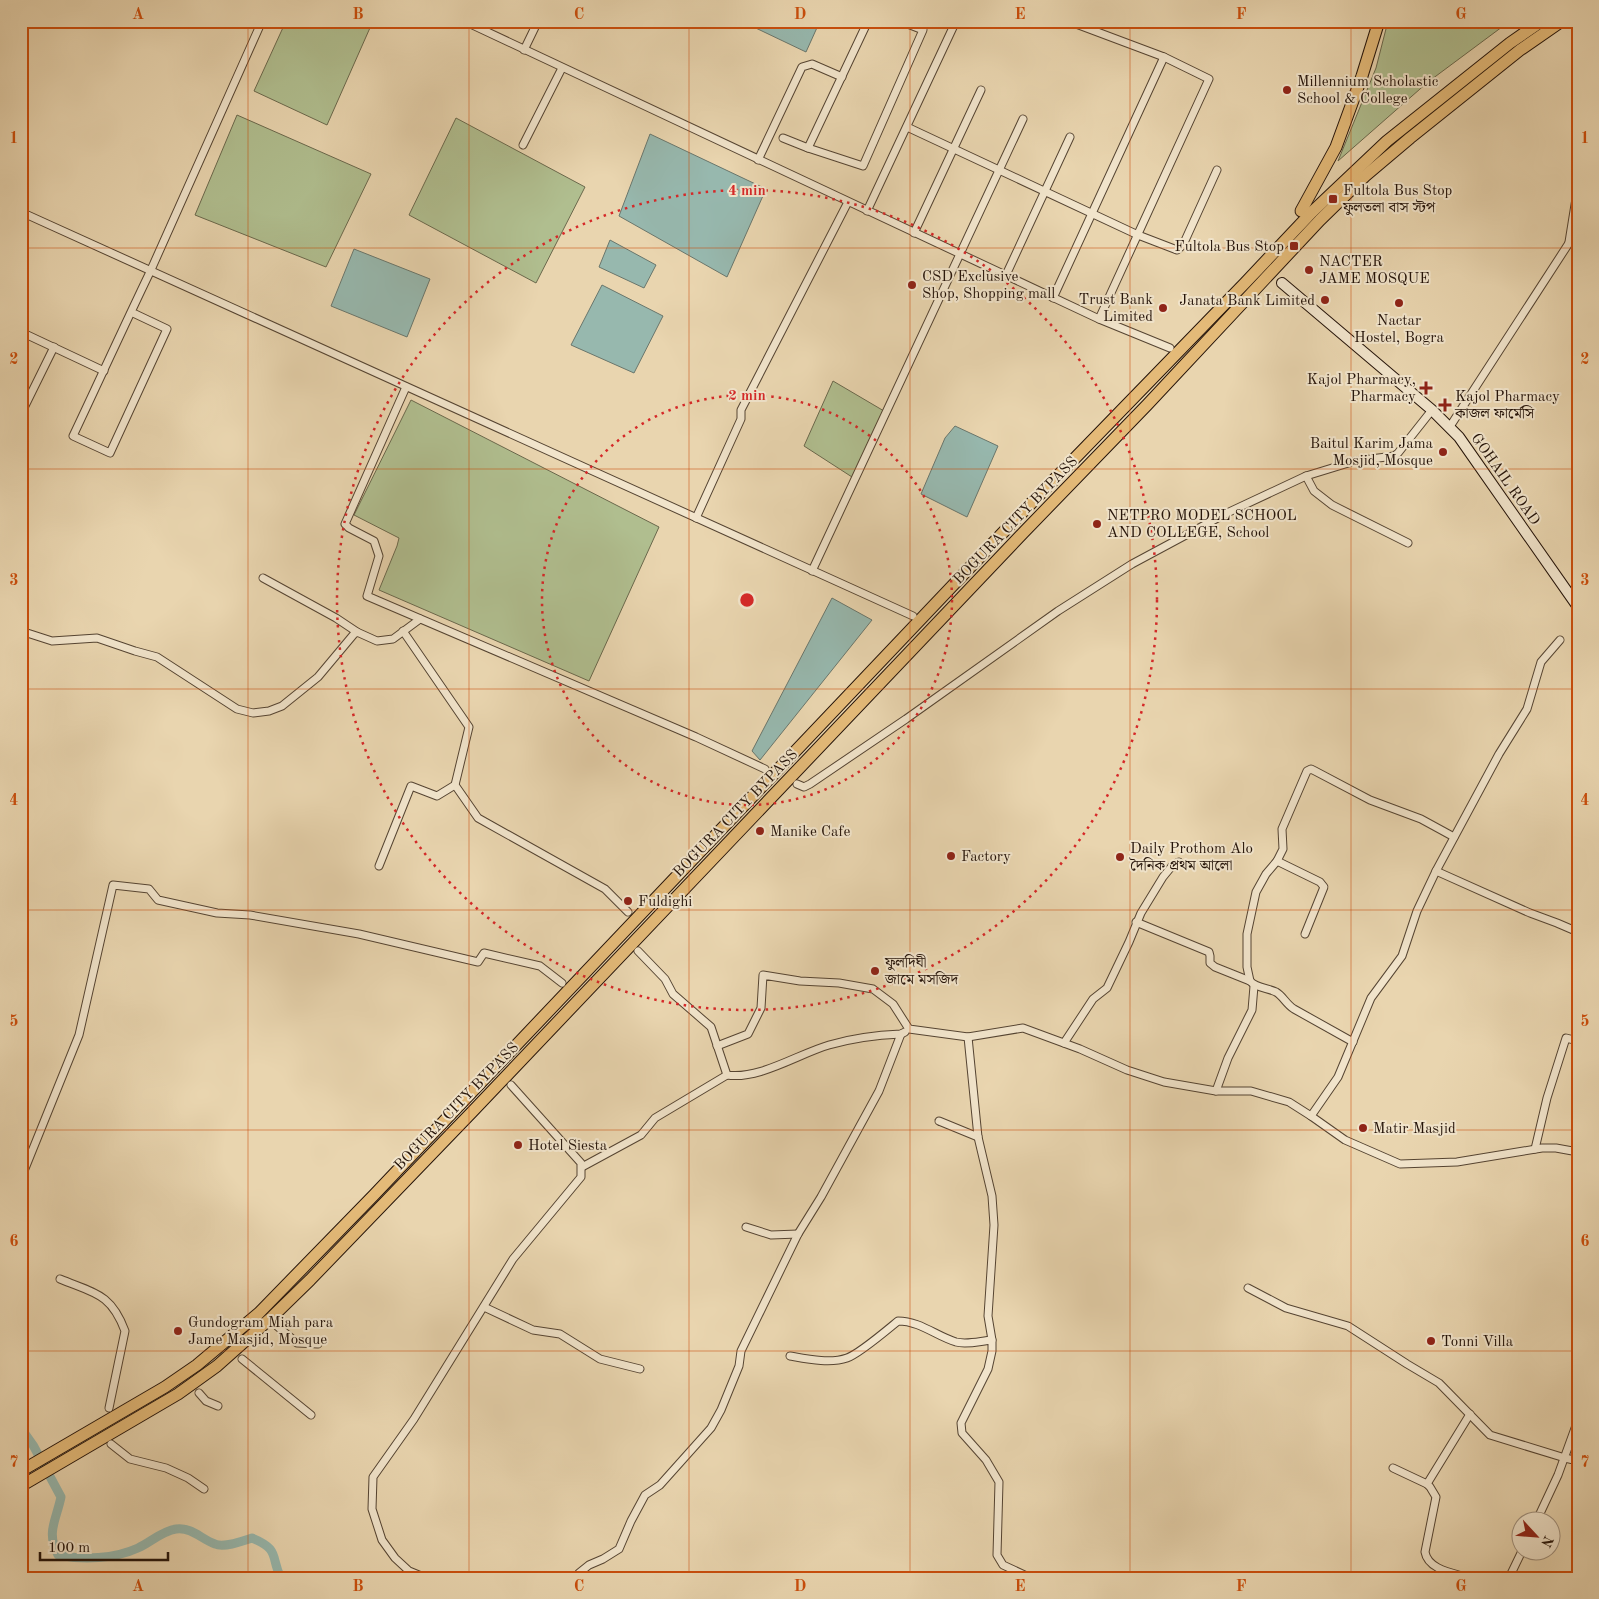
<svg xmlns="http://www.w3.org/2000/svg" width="1599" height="1599" font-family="'Old Standard TT','Noto Serif Bengali',serif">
  <rect width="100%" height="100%" fill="#e9d5af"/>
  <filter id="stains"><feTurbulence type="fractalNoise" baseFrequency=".004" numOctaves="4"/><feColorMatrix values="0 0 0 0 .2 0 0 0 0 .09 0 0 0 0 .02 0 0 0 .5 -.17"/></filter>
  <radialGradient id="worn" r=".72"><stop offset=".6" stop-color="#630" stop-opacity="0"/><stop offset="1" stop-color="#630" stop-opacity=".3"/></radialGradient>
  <g fill="#b0be8f" stroke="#6a684c">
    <path d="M286,21H373L327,125L254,91Z"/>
    <path d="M1388,21H1510L1428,82L1338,161L1376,68Z"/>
    <path d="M237,115L371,174L326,267L195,215Z"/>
    <path d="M456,118L585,187L536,283L409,215Z"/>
    <path d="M833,381L884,411L852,477L804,446Z"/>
    <path d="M411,400L659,527L589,681L379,590L397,546L399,538L354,515Z"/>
  </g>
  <g fill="#97b8ae" stroke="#69766c">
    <path d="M741,21H820L806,52Z"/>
    <path d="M650,134L766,189L727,277L619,216Z"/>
    <path d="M610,240L656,265L644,288L599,267Z"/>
    <path d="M354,249L430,279L407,337L331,306Z"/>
    <path d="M602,285L663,316L634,373L571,345Z"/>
    <path d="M955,426L998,446L967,517L921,494L945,438Z"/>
    <path d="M832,598L872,620L760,760L752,751Z"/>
  </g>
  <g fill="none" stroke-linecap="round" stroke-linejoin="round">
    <path stroke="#97b8ae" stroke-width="9" d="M21,1428L33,1445L61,1497C56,1521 46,1532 58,1555C83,1560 114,1559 138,1548C151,1542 162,1531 176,1529C192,1527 201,1539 215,1544C224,1548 243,1541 252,1538C281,1550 270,1557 281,1578"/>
    <defs>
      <g id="minor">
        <path d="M464,21L1099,319L1170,348"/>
        <path d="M1068,21L1164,57L1209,79L1099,319"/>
        <path d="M524,50L538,21"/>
        <path d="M907,127L1138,235L1177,250L1183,245L1217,170"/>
        <path d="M783,138L808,148L868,21"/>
        <path d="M523,145L562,68"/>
        <path d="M808,148L863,166L923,30L900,21"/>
        <path d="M758,160L802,67L812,64L842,77"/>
        <path d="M867,211L956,21"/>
        <path d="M21,212L913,616"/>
        <path d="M914,233L981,90"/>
        <path d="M1569,242L1578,186"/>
        <path d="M1006,275L1070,137"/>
        <path d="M1053,298L1164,57"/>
        <path d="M131,312L167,329L110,453L73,436C99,381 124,326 150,272L262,21"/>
        <path d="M21,332L104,371"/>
        <path d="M406,387L345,524L349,528L374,541L379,556L367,596L696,737L765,769"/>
        <path d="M21,414L54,347"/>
        <path d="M1449,428L1569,243L1578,233"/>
        <path d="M1306,476L1314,491L1332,505L1408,543"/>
        <path d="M696,518L741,419V410L848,202"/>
        <path d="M812,571L1023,119"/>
        <path d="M263,578L336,618L357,632"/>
        <path d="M21,631L52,641L97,638L135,651L157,657L237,709L253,713L269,711L282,706L318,677L354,634L357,632L377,641L393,639L420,619"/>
        <path d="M403,631L469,727L455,785L478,818L605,889L628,912"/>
        <path d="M1560,640L1541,662L1527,709L1499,754L1436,871L1417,911L1402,956L1371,998L1338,1077L1311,1116L1345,1140L1400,1164L1457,1162L1542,1148H1556L1578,1152"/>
        <path d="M797,784L804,787L810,784L906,719L1058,611L1132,564L1227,513L1306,476L1355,461L1394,456L1398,453L1432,410"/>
        <path d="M1277,861L1320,882L1324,887L1305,934"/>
        <path d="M379,866L411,786L437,796L455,785"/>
        <path d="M1436,871L1530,913L1557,923L1578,932"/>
        <path d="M1136,922L1209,952L1210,956V963L1215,967L1250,981C1256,988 1268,988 1276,992C1283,996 1286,1004 1294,1009L1353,1042"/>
        <path d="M638,951L665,979L673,994L711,1027L727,1075C759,1080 798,1054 829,1045C853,1038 877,1035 901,1034L905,1032"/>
        <path d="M1250,981L1247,967V934L1256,892L1266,874L1277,861L1283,849L1282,829L1307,771L1311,769L1315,771L1370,800L1421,819L1454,837"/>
        <path d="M968,1037L978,1137L992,1196L994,1225L988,1316L992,1340"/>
        <path d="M1064,1043L1093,999L1107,988L1129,942L1141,913L1163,877L1172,866L1179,862"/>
        <path d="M717,1046L748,1034L761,1008L763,975L800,981L839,983L873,989L893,1004L909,1029L968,1037L1023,1028L1080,1049L1127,1070L1164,1082L1216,1091H1251L1289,1102L1311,1116"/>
        <path d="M1216,1091L1228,1058L1252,1010L1254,986"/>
        <path d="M939,1121L978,1137"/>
        <path d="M1535,1149L1547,1098L1566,1038L1578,1041"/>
        <path d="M582,1167L641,1135L655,1118L727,1075"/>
        <path d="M24,1171L79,1035L113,885L149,889L158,900L217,913L250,915L359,934L478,962L484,953L540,966L562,983"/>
        <path d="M746,1227L771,1235L798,1234"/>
        <path d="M60,1279C94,1293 111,1293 125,1331L109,1408"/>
        <path d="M1248,1288L1286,1308L1348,1326L1407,1364L1439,1383L1490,1435L1565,1458L1578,1461"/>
        <path d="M484,1307L533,1330L560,1334L600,1359L640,1369"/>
        <path d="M277,1326L297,1343L318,1344"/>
        <path d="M790,1356C807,1359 830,1364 847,1358C859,1354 887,1330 898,1321C920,1321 936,1336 956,1342C967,1345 980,1341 992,1340V1351L988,1369L961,1423L962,1433L986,1460L999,1482L997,1555L1003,1565L1031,1578"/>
        <path d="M242,1359L311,1415"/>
        <path d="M199,1393L206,1401L218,1406"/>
        <path d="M111,1444L130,1459L166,1468L188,1478L204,1489"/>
        <path d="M1393,1468L1427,1484L1430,1487L1436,1497L1425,1552C1428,1570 1454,1573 1469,1578"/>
        <path d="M1427,1484L1470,1414"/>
        <path d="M1536,1522L1558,1475L1578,1420"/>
        <path d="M426,1578L409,1571L395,1558L382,1540L372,1509L373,1477L414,1419L513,1259L581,1177V1163L511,1085"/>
        <path d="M577,1578L579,1573L589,1565L603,1559L619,1549L631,1521L645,1495L660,1485L711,1428L721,1410L739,1366L741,1351L798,1234L821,1197L879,1091L901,1034"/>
        <path d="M1509,1578L1522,1551"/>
      </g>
      <path id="secondary" d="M1282,283L1432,410L1459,437L1578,607"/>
      <g id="trunk">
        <path d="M1301,211L1336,147L1362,76L1379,21"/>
        <path d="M21,1471L165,1387L197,1365L259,1313L374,1195L1013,522L1245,283L1312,212L1387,141L1510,43L1542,21"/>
        <path d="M21,1486L178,1394L217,1366L272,1317L310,1280L473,1111L1023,533L1147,405L1320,220L1365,176L1410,138L1520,50L1562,21"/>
      </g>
    </defs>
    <use href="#minor" stroke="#554432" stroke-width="9"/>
    <use href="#secondary" stroke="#241309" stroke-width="12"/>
    <use href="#trunk" stroke="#241309" stroke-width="13"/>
    <use href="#minor" stroke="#f1e4cb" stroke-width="7"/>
    <use href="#secondary" stroke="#f1e4cb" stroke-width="10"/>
    <use href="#trunk" stroke="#e4ba78" stroke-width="11"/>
  </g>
  <path fill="none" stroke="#cb4e0c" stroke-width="1" stroke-opacity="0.55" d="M248,21V1578M469,21V1578M689,21V1578M910,21V1578M1130,21V1578M1351,21V1578M21,248H1578M21,469H1578M21,689H1578M21,910H1578M21,1130H1578M21,1351H1578"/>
  <g fill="none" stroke="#d62828" stroke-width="2.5" stroke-dasharray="2.5 5">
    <circle cx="747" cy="600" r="205"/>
    <circle cx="747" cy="600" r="410"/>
  </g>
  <g fill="#8f2418" stroke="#f1e4cb" stroke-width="2">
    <circle cx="1287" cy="90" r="5"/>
    <rect x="1328" y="194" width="10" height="10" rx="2.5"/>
    <rect x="1289" y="241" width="10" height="10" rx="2.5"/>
    <circle cx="1309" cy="270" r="5"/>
    <circle cx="912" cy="285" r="5"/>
    <circle cx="1325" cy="300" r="5"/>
    <circle cx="1399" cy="303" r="5"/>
    <circle cx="1163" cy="308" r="5"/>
    <path d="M1423.5 380.5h5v5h5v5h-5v5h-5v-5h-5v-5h5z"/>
    <path d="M1442.5 397.5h5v5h5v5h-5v5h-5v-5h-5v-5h5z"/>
    <circle cx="1443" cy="452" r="5"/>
    <circle cx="1097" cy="524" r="5"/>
    <circle cx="760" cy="831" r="5"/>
    <circle cx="951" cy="856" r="5"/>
    <circle cx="1120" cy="857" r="5"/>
    <circle cx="628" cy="901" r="5"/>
    <circle cx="875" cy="971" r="5"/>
    <circle cx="1363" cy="1128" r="5"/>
    <circle cx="518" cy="1145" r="5"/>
    <circle cx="178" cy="1331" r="5"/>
    <circle cx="1431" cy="1341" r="5"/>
  </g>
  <g text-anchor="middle" stroke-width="4" stroke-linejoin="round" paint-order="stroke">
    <g font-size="15" fill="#241309" stroke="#f1e4cb" text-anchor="start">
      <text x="1297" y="86">Millennium Scholastic<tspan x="1297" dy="17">School &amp; College</tspan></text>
      <text x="1343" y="195">Fultola Bus Stop<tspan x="1343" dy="17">ফুলতলা বাস স্টপ</tspan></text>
      <text x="1284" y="251" text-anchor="end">Fultola Bus Stop</text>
      <text x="1319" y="266">NACTER<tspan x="1319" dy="17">JAME MOSQUE</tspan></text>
      <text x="922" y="281">CSD Exclusive<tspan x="922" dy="17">Shop, Shopping mall</tspan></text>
      <text x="1153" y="304" text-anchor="end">Trust Bank<tspan x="1153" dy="17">Limited</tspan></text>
      <text x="1315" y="305" text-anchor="end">Janata Bank Limited</text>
      <text x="1399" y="325" text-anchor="middle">Nactar<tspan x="1399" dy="17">Hostel, Bogra</tspan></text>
      <text x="1416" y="384" text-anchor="end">Kajol Pharmacy,<tspan x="1416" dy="17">Pharmacy</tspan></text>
      <text x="1455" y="401">Kajol Pharmacy<tspan x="1455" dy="17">কাজল ফার্মেসি</tspan></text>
      <text x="1433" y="448" text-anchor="end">Baitul Karim Jama<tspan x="1433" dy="17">Mosjid, Mosque</tspan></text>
      <text x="1107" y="520">NETPRO MODEL SCHOOL<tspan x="1107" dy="17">AND COLLEGE, School</tspan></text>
      <text x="770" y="836">Manike Cafe</text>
      <text x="1130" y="853">Daily Prothom Alo<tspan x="1130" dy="17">দৈনিক প্রথম আলো</tspan></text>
      <text x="961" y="861">Factory</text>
      <text x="638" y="906">Fuldighi</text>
      <text x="885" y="967">ফুলদিঘী<tspan x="885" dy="17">জামে মসজিদ</tspan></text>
      <text x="1373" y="1133">Matir Masjid</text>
      <text x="528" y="1150">Hotel Siesta</text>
      <text x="188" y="1327">Gundogram Miah para<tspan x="188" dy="17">Jame Masjid, Mosque</tspan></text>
      <text x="1441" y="1346">Tonni Villa</text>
    </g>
    <g font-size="15" fill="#241309" stroke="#f1e4cb">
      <text transform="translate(1506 479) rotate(55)" y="5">GOHAIL ROAD</text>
      <text transform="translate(1015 520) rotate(-46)" y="5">BOGURA CITY BYPASS</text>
      <text transform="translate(735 813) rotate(-46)" y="5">BOGURA CITY BYPASS</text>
      <text transform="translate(456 1106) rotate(-46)" y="5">BOGURA CITY BYPASS</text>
    </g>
  </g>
  <circle cx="747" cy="600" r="8" fill="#d62828" stroke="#f1e4cb" stroke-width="2.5"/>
  <g font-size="15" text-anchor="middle" font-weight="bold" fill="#d62828" stroke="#f1e4cb" stroke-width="4" stroke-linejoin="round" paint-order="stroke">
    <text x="747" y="195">4 min</text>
    <text x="747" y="400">2 min</text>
  </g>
  <rect width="1599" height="1599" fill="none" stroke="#e9d5af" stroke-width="55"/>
  <g transform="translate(1536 1536) rotate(116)"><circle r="24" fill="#f1e4cb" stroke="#9f907d"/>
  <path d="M0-4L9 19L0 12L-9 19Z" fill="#8f2418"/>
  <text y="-8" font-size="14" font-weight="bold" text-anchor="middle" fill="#241309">N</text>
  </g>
  <path d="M40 1552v8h128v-8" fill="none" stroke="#241309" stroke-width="2.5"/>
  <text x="48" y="1552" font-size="15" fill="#241309" stroke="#f1e4cb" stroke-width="4" paint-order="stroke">100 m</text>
  <rect x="28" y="28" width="1544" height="1544" fill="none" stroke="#cb4e0c" stroke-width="2"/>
  <g font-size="16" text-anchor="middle" font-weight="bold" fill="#cb4e0c">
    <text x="138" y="19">A</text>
    <text x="358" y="19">B</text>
    <text x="579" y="19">C</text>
    <text x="800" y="19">D</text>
    <text x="1020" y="19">E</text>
    <text x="1241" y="19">F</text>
    <text x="1461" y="19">G</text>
    <text x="14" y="143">1</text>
    <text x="1585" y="143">1</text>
    <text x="14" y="364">2</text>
    <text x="1585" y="364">2</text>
    <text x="14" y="585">3</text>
    <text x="1585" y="585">3</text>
    <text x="14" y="805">4</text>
    <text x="1585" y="805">4</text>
    <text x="14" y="1026">5</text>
    <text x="1585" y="1026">5</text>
    <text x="14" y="1246">6</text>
    <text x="1585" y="1246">6</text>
    <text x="14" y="1467">7</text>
    <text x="1585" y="1467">7</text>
    <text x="138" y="1591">A</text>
    <text x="358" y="1591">B</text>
    <text x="579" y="1591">C</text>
    <text x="800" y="1591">D</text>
    <text x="1020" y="1591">E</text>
    <text x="1241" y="1591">F</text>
    <text x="1461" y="1591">G</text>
  </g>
  <rect width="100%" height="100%" filter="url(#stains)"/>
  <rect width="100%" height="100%" fill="url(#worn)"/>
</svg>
